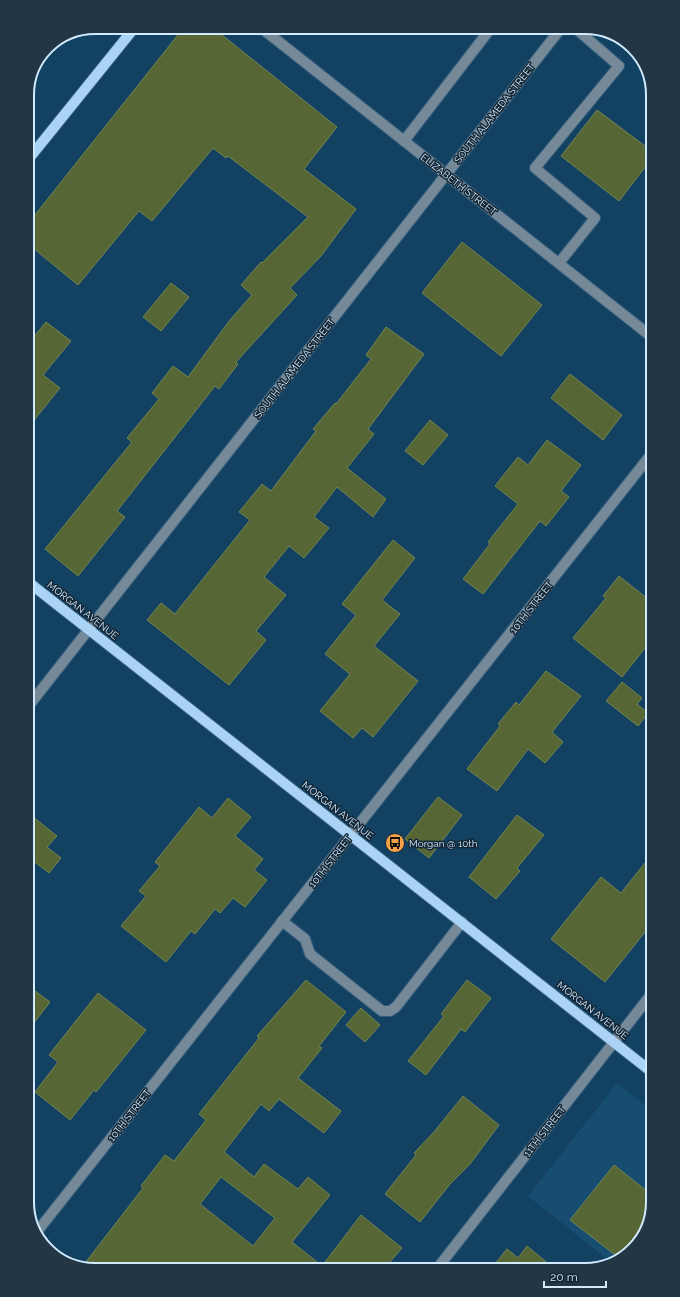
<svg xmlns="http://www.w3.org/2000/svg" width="680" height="1297" font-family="Raleway,sans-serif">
  <rect width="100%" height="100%" fill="#124161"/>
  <path fill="#164d71" d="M617,1083L653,1111V1202L641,1240L613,1264L528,1196Z"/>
  <g fill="#566635" stroke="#748553" fill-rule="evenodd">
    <path d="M181,31H217L337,127L304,169L356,209L321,256L290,288L297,295L236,362L238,364L219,389L215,386L117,511L125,517L78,576L45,549L132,442L127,438L159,399L152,393L173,366L188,377L230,320L252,295L241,285L261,262L262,263L308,217L228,156L226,158L213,148L152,221L139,211L78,285L27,243V225Z"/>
    <path d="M597,110L653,152V157L619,201L561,156Z"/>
    <path d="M462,242L542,305L501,356L422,293Z"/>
    <path d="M171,283L189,297L161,331L143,317Z"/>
    <path d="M46,322L71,341L43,375L60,388L27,429V345Z"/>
    <path d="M386,327L424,354L368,429L374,434L347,468L386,499L373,517L337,487L314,517L329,528L304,558L289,546L264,577L286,595L256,631L266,640L229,685L147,620L161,603L175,614L250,520L239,512L262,484L271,491L316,431L313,429L335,403L336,404L371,359L366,355Z"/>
    <path d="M570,374L622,415L603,440L551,398Z"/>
    <path d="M430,420L448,435L423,465L405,451Z"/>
    <path d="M547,440L581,465L561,491L569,497L546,526L540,521L483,594L463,579L490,544L488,542L518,504L495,486L518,457L528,465Z"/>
    <path d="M393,540L415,558L382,600L400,614L374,646L418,681L373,737L362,728L353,738L320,711L350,674L325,654L356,615L342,604Z"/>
    <path d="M619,576L653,603V638L622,677L573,638L606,598L603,596Z"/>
    <path d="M546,671L581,696L552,732L563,742L545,763L528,749L497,791L467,769L500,726L498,724L516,702L519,705Z"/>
    <path d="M622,682L642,698L637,704L648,713L638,726L606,701Z"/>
    <path d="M438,797L462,815L429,858L405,839Z"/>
    <path d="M228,798L251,817L235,836L263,859L254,870L267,880L245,907L233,898L220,913L215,909L195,934L191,931L166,962L121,926L146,896L139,891L160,866L155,862L199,807L212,818Z"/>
    <path d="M27,812L57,836L47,847L61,858L49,873L27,856Z"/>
    <path d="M517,815L544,835L517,868L520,871L496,899L469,877Z"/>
    <path d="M653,853V922L605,982L551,939L601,877L621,893Z"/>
    <path d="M306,980L346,1012L319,1046L322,1048L298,1078L341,1111L324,1133L279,1099L269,1111L261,1104L224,1152L254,1177L264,1164L298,1189L308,1177L330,1195L292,1242L322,1266L361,1215L402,1248L383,1270H91L82,1267L143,1188L141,1186L165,1155L174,1161L206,1120L199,1114L259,1038L257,1036ZM221,1177L275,1218L253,1246L200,1204Z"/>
    <path d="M467,980L491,998L465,1032L461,1029L426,1075L408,1061L444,1016L441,1014Z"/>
    <path d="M27,985L50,1002L27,1032Z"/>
    <path d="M98,993L146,1030L96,1092L94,1090L70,1120L35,1092L58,1062L49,1055Z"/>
    <path d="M361,1008L380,1025L365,1042L346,1025Z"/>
    <path d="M463,1096L499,1125L470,1164L450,1184L420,1222L385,1194L416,1155L414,1153L434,1132Z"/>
    <path d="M614,1165L653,1196V1202L641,1240L619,1258L570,1220Z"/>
    <path d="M527,1246L556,1270H490L507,1249L518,1258Z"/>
  </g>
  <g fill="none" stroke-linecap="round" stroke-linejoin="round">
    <defs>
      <g id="minor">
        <path d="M264,30L653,338"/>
        <path d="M404,141L491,28"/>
        <path d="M559,263L595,218L535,168L619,66L574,27"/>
        <path d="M27,708L562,27"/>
        <path d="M282,921L305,939L310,954L382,1011H390L396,1007L462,922"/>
        <path d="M36,1233L653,452"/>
        <path d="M436,1270L653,992"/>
      </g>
      <g id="major">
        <path d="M27,161L131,32"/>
        <path d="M27,581L653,1073"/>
      </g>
    </defs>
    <use href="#minor" stroke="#355f7d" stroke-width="12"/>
    <use href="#major" stroke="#355f7d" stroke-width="12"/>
    <use href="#minor" stroke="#758999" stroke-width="10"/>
    <use href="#major" stroke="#abd3f5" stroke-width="10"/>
  </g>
  <defs>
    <symbol id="bus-disc" viewBox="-11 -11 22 22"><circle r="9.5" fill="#f7a149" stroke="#132635"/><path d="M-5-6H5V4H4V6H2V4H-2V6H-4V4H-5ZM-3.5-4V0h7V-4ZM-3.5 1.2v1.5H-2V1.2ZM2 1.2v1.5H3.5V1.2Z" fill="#111"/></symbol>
  </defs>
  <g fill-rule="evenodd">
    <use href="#bus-disc" x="384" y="832" width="22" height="22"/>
  </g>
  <g text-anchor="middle" stroke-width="3" stroke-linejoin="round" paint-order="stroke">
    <g font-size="10" fill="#d2eafe" stroke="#132635">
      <text transform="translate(494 113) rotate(-52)" y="4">SOUTH ALAMEDA STREET</text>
      <text transform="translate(459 184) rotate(38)" y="4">ELIZABETH STREET</text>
      <text transform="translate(294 368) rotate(-52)" y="4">SOUTH ALAMEDA STREET</text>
      <text transform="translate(531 607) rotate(-52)" y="4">10TH STREET</text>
      <text transform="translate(83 610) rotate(38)" y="4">MORGAN AVENUE</text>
      <text transform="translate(338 810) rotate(38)" y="4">MORGAN AVENUE</text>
      <text transform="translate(330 861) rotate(-52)" y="4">10TH STREET</text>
      <text transform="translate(593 1010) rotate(38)" y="4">MORGAN AVENUE</text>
      <text transform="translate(129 1115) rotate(-52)" y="4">10TH STREET</text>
      <text transform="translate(544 1131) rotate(-52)" y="4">11TH STREET</text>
    </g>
    <g font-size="10" fill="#d2eafe" stroke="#132635" text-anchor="start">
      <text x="409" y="847">Morgan @ 10th</text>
    </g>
  </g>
  <path d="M0 0H680V1297H0ZM95 34H585A61 61 0 0 1 646 95V1202A61 61 0 0 1 585 1263H95A61 61 0 0 1 34 1202V95A61 61 0 0 1 95 34Z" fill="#223645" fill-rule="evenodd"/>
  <path fill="none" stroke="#d2eafe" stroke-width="2" d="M95 34H585A61 61 0 0 1 646 95V1202A61 61 0 0 1 585 1263H95A61 61 0 0 1 34 1202V95A61 61 0 0 1 95 34Z"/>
  <path d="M544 1281v6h62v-6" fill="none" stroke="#d2eafe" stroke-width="2"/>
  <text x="550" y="1281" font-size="12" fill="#d2eafe" stroke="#132635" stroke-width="3" paint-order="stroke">20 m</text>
</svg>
